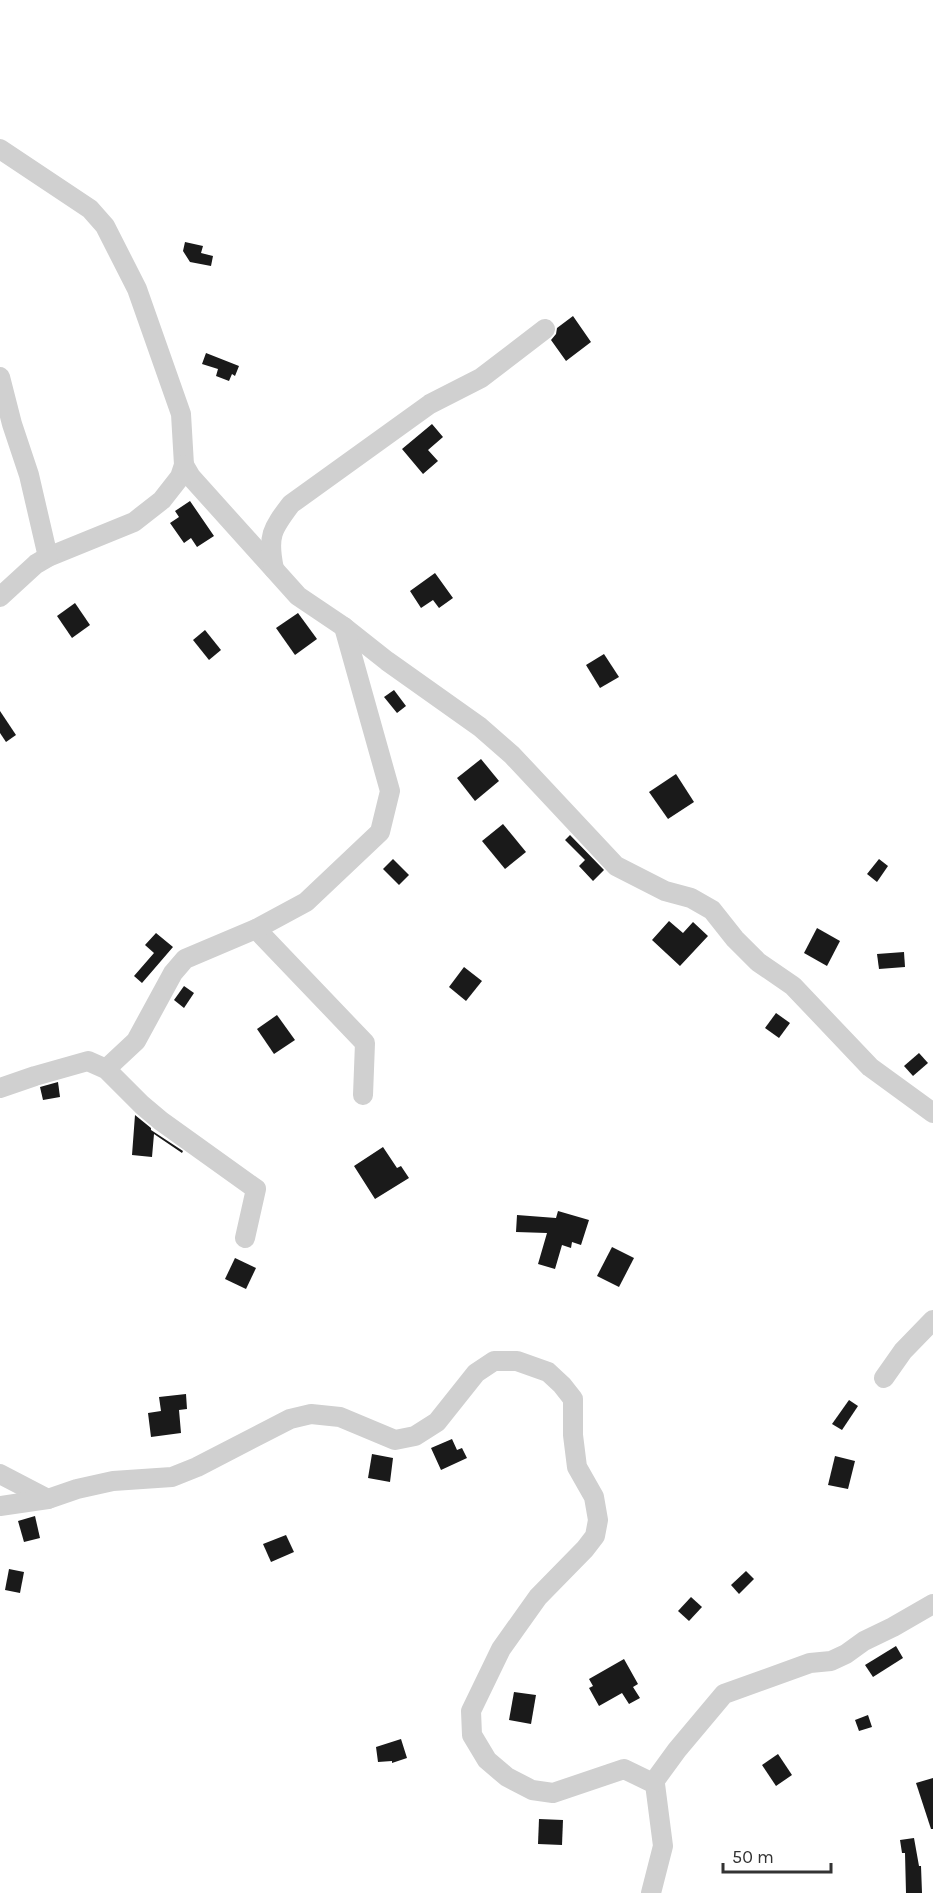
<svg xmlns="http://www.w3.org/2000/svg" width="933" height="1893" font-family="Karla,sans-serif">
  <rect width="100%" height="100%" fill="#fff"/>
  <g fill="#1a1a1a">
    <path d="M185,242L203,246L201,253L213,256L211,266L190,262L183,251Z"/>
    <path d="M573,316L591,342L566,361L551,340L556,334L557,328Z"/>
    <path d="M206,353L239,366L235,376L232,374L229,381L216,376L218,369L202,364Z"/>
    <path d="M432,424L443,437L428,450L438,461L423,474L402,449Z"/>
    <path d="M190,501L214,536L197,547L191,538L184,543L170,523L179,517L175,511Z"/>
    <path d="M435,573L453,598L439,608L433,600L421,608L410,591Z"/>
    <path d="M75,603L90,625L72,638L57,616Z"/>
    <path d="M298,613L317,639L295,655L276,628Z"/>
    <path d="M205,630L221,650L209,660L193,640Z"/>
    <path d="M604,654L619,677L600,688L586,665Z"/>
    <path d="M394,690L406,706L397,713L384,697Z"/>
    <path d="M0,711L16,735L6,742L0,733Z"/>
    <path d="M481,759L499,781L475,801L457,778Z"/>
    <path d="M676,774L694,802L668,819L649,792Z"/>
    <path d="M503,824L526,852L505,869L482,841Z"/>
    <path d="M570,835L604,870L593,881L579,866L585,860L565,840Z"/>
    <path d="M393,859L409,875L399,885L383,869Z"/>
    <path d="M879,859L888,866L877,882L867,874Z"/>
    <path d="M669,921L683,933L693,922L708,936L680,966L652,940Z"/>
    <path d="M817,928L840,941L827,966L804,953Z"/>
    <path d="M156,933L173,947L142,983L134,976L154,953L145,945Z"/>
    <path d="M904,952L905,967L879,969L877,954Z"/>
    <path d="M464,967L482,981L466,1001L449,987Z"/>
    <path d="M184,986L194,993L184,1008L174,1000Z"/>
    <path d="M776,1013L790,1023L779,1038L765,1028Z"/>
    <path d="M277,1015L295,1040L274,1054L257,1029Z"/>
    <path d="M919,1053L928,1063L913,1076L904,1066Z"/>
    <path d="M58,1082L60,1097L43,1100L40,1087Z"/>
    <path d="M135,1115L151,1128V1130L183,1151L182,1153L154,1134L152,1157L132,1155Z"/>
    <path d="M383,1147L397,1168L401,1166L409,1178L375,1199L354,1166Z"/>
    <path d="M558,1211L589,1220L581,1245L572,1242L571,1248L562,1245L555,1269L538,1264L547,1233L516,1232L517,1215L556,1218Z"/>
    <path d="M612,1247L634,1258L619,1287L597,1276Z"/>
    <path d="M235,1258L256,1268L246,1289L225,1279Z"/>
    <path d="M186,1394L187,1409L179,1410L181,1433L151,1437L148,1413L161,1411L159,1397Z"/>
    <path d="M849,1400L858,1406L842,1430L832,1424Z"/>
    <path d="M452,1439L457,1450L462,1448L467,1458L441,1470L431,1448Z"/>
    <path d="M372,1454L393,1458L390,1482L368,1478Z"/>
    <path d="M835,1456L855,1461L848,1489L828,1485Z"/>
    <path d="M35,1516L40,1538L24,1542L18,1521Z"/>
    <path d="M286,1535L294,1552L271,1562L263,1544Z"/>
    <path d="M9,1569L24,1572L20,1593L5,1590Z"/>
    <path d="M746,1571L754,1579L739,1594L731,1585Z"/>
    <path d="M691,1597L702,1607L689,1621L678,1611Z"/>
    <path d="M896,1646L903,1658L873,1677L865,1665Z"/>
    <path d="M624,1659L638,1684L633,1687L640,1698L629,1704L622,1693L599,1706L589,1688L593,1686L589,1679Z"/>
    <path d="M514,1692L536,1695L531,1724L509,1720Z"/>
    <path d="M868,1715L872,1727L859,1731L855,1720Z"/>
    <path d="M401,1739L407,1758L392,1763V1761L378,1762L376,1747Z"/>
    <path d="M778,1754L792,1775L776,1786L762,1765Z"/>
    <path d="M933,1778V1829H931L916,1783Z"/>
    <path d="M539,1819L563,1820L562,1845L538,1844Z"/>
    <path d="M914,1838L919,1866H921L922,1893H906L905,1853H902L900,1840Z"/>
  </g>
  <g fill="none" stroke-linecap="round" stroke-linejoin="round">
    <g stroke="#d0d0d0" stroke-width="20">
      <path d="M0,149L90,209L105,226L137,289L181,414L184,465L180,477L162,500L134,522L48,557L36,564L0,597"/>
      <path d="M0,377L12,424L29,475L48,557"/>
      <path d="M184,465L191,477L298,596L344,627L387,661L480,727L512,755L616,866L665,891L691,898L712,910L735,939L758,962L793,986L870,1067L933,1113"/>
      <path d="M274,569C267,536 272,529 291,504L430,404L481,378L545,329"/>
      <path d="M256,929L365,1043L363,1095"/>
      <path d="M106,1069L136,1041L173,973L185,959L256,929L306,902L380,832L390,791L344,627"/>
      <path d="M0,1088L35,1076L88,1061L106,1069L142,1105L161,1121L256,1189L245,1238"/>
      <path d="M884,1378L903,1351L933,1320"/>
      <path d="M0,1474L48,1499"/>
      <path d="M0,1506L48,1499L77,1489L113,1481L172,1477L197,1467L290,1419L311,1414L340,1417L395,1440L415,1436L437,1422L476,1373L494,1361H517L548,1372L562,1385L573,1399V1435L577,1467L594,1497L598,1520L595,1536L585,1549L538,1597L501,1649L471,1711L472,1735L487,1760L507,1777L532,1790L553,1793L624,1769L655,1784L663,1846L651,1893"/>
      <path d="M653,1783L677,1750L724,1694L810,1663L831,1661L846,1654L864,1641L893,1627L933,1604"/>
    </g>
  </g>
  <path d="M723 1863v9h108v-9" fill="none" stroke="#333333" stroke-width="3"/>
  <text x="732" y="1863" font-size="18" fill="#333333" stroke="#ffffff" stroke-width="4.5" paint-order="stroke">50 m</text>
</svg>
